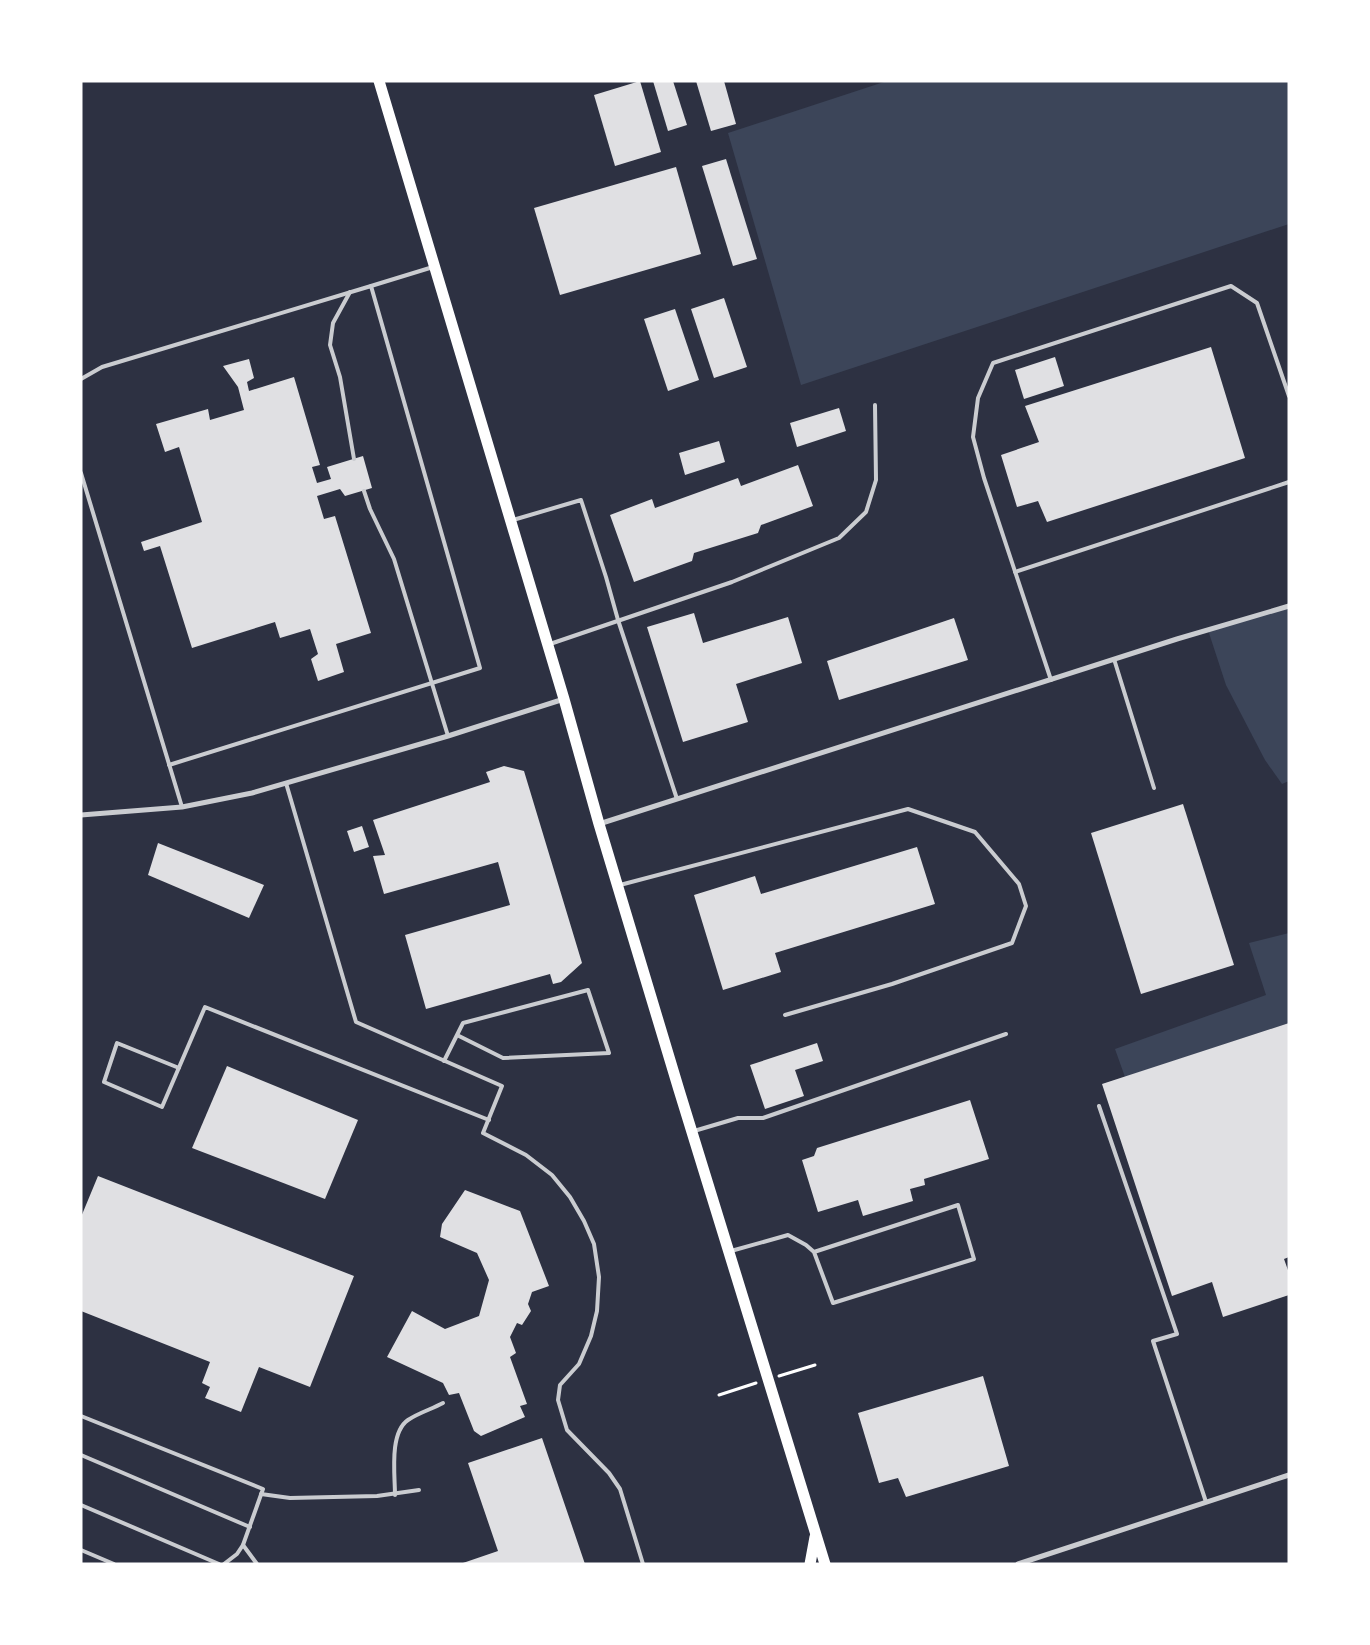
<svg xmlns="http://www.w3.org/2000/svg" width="1370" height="1645" font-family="'Sofia Sans Condensed',sans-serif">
  <rect width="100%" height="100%" fill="#2d3142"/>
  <g fill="#3c4559">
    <path d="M887,81H1289V224L801,385L728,133Z"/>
    <path d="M1289,606V781L1282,784L1265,760L1226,685L1208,630Z"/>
    <path d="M1289,933V1023L1125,1077L1115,1049L1266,995L1249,943Z"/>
  </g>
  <g fill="#e0e0e3">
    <path d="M640,81L661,152L615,166L594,95Z"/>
    <path d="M653,81H673L687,125L668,131Z"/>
    <path d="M696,81H724L736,124L711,131Z"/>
    <path d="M726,159L757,259L733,266L702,166Z"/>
    <path d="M676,167L701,254L560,295L534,208Z"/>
    <path d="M724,298L747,367L714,378L691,309Z"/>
    <path d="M675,309L699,380L668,391L644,319Z"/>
    <path d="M1211,347L1245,458L1047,522L1038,501L1017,507L1001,455L1039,442L1025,406Z"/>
    <path d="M1055,357L1064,386L1024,399L1015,370Z"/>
    <path d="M249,359L254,378L247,382L249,391L294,377L320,465L312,467L317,483L331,479L327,467L363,456L372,488L345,496L340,489L317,496L324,519L335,516L371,633L336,644L344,672L318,681L311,659L318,654L310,629L280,638L275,622L192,648L160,546L144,551L141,542L202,522L179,447L165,452L156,424L208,409L210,420L244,410L238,387L223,366Z"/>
    <path d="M839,408L846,431L797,447L790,423Z"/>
    <path d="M719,441L725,462L685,475L679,453Z"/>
    <path d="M798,465L813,506L761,525L758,533L694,553L692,561L634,582L610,515L652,499L655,508L738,478L741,486Z"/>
    <path d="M694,613L703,643L788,617L802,663L736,684L748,722L683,742L647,627Z"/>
    <path d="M954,618L968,660L839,700L827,661Z"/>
    <path d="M504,766L524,771L582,963L561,982L553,984L550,974L426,1009L405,935L510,905L498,862L384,894L373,856L385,855L373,820L490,782L486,772Z"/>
    <path d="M1183,804L1234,965L1141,994L1091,833Z"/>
    <path d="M362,826L369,847L354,852L347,831Z"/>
    <path d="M158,843L264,885L249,918L148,875Z"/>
    <path d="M917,847L935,904L775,953L781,972L723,990L694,895L755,876L761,894Z"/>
    <path d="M1289,1023V1257L1284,1259L1289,1273V1295L1223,1317L1212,1282L1172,1296L1102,1084Z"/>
    <path d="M817,1043L823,1061L795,1070L804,1096L765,1109L750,1065Z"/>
    <path d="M227,1066L358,1120L325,1199L192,1148Z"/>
    <path d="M970,1100L989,1159L924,1179L925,1185L910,1189L913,1201L863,1216L858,1200L818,1212L802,1160L814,1156L817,1148Z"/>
    <path d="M98,1176L354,1276L310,1387L259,1367L241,1412L205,1398L210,1387L202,1383L210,1362L81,1311V1217Z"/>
    <path d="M465,1190L520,1211L549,1286L532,1292L528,1304L531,1311L522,1325L517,1323L510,1337L516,1353L510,1357L527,1404L520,1406L525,1417L481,1436L474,1431L459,1393L449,1395L443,1383L387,1357L412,1311L445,1329L479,1316L489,1280L477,1253L440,1237L442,1224Z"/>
    <path d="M983,1376L1009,1466L906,1497L898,1478L879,1483L858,1413Z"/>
    <path d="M542,1438L585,1564H460L498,1551L468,1463Z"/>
  </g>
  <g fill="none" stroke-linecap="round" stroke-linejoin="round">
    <g stroke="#fff" stroke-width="3">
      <path d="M779,1376L815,1365"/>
      <path d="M719,1395L756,1383"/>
    </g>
    <g stroke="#caccd0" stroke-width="4">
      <path d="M371,286L433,267"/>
      <path d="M350,292L333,323L330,345L340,377L354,459"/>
      <path d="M81,379L102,367L371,286L480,668L169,765"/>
      <path d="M81,473L182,807"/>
      <path d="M364,491L370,509L394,559L448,736"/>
      <path d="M513,520L581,500L606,577L618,620L677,799"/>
      <path d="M1015,572L1289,482"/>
      <path d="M550,644L732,582L839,538L866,512L876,480L875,405"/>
      <path d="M1114,659L1154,788"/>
      <path d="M1051,680L984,478L973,437L978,398L993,363L1231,286L1257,303L1289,396"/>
      <path d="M286,783L356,1022L502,1086L483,1133L526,1155L552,1175L570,1197L584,1221L594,1244L599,1277L597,1311L591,1336L579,1364L560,1385L558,1400L567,1430L609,1473L620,1489L643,1564"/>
      <path d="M620,885L908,809L975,832L1019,884L1026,906L1012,943L892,984L785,1015"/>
      <path d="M444,1061L463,1023L588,990L609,1053L503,1058L457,1035"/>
      <path d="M179,1068L117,1043L104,1082L162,1107L205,1007L489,1120"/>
      <path d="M1099,1106L1177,1334L1153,1341L1206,1502"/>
      <path d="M694,1131L738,1118H763L1006,1034"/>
      <path d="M731,1251L788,1235L806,1245L814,1252L833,1303L974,1259L958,1205L814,1252"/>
      <path d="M81,1416L263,1489L243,1545L237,1554L224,1564"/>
      <path d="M81,1455L250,1527"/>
      <path d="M261,1494L290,1498L377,1496L419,1490"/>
      <path d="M395,1495C395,1475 389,1433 408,1420C418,1413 432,1409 443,1403"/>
      <path d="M81,1505L219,1564"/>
      <path d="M243,1545L257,1564"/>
      <path d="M81,1550L114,1564"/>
    </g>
    <g stroke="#caccd0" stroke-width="5">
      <path d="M81,815L182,807L252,793L448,736L564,699"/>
      <path d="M599,824L1177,639L1289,606"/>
      <path d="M1018,1564L1289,1475"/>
    </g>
    <g stroke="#fff" stroke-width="11">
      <path d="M379,81L564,699L599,824L679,1090L825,1564"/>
      <path d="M810,1564L815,1537"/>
    </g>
  </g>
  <rect width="1370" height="1645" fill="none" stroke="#ffffff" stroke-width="165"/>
</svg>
